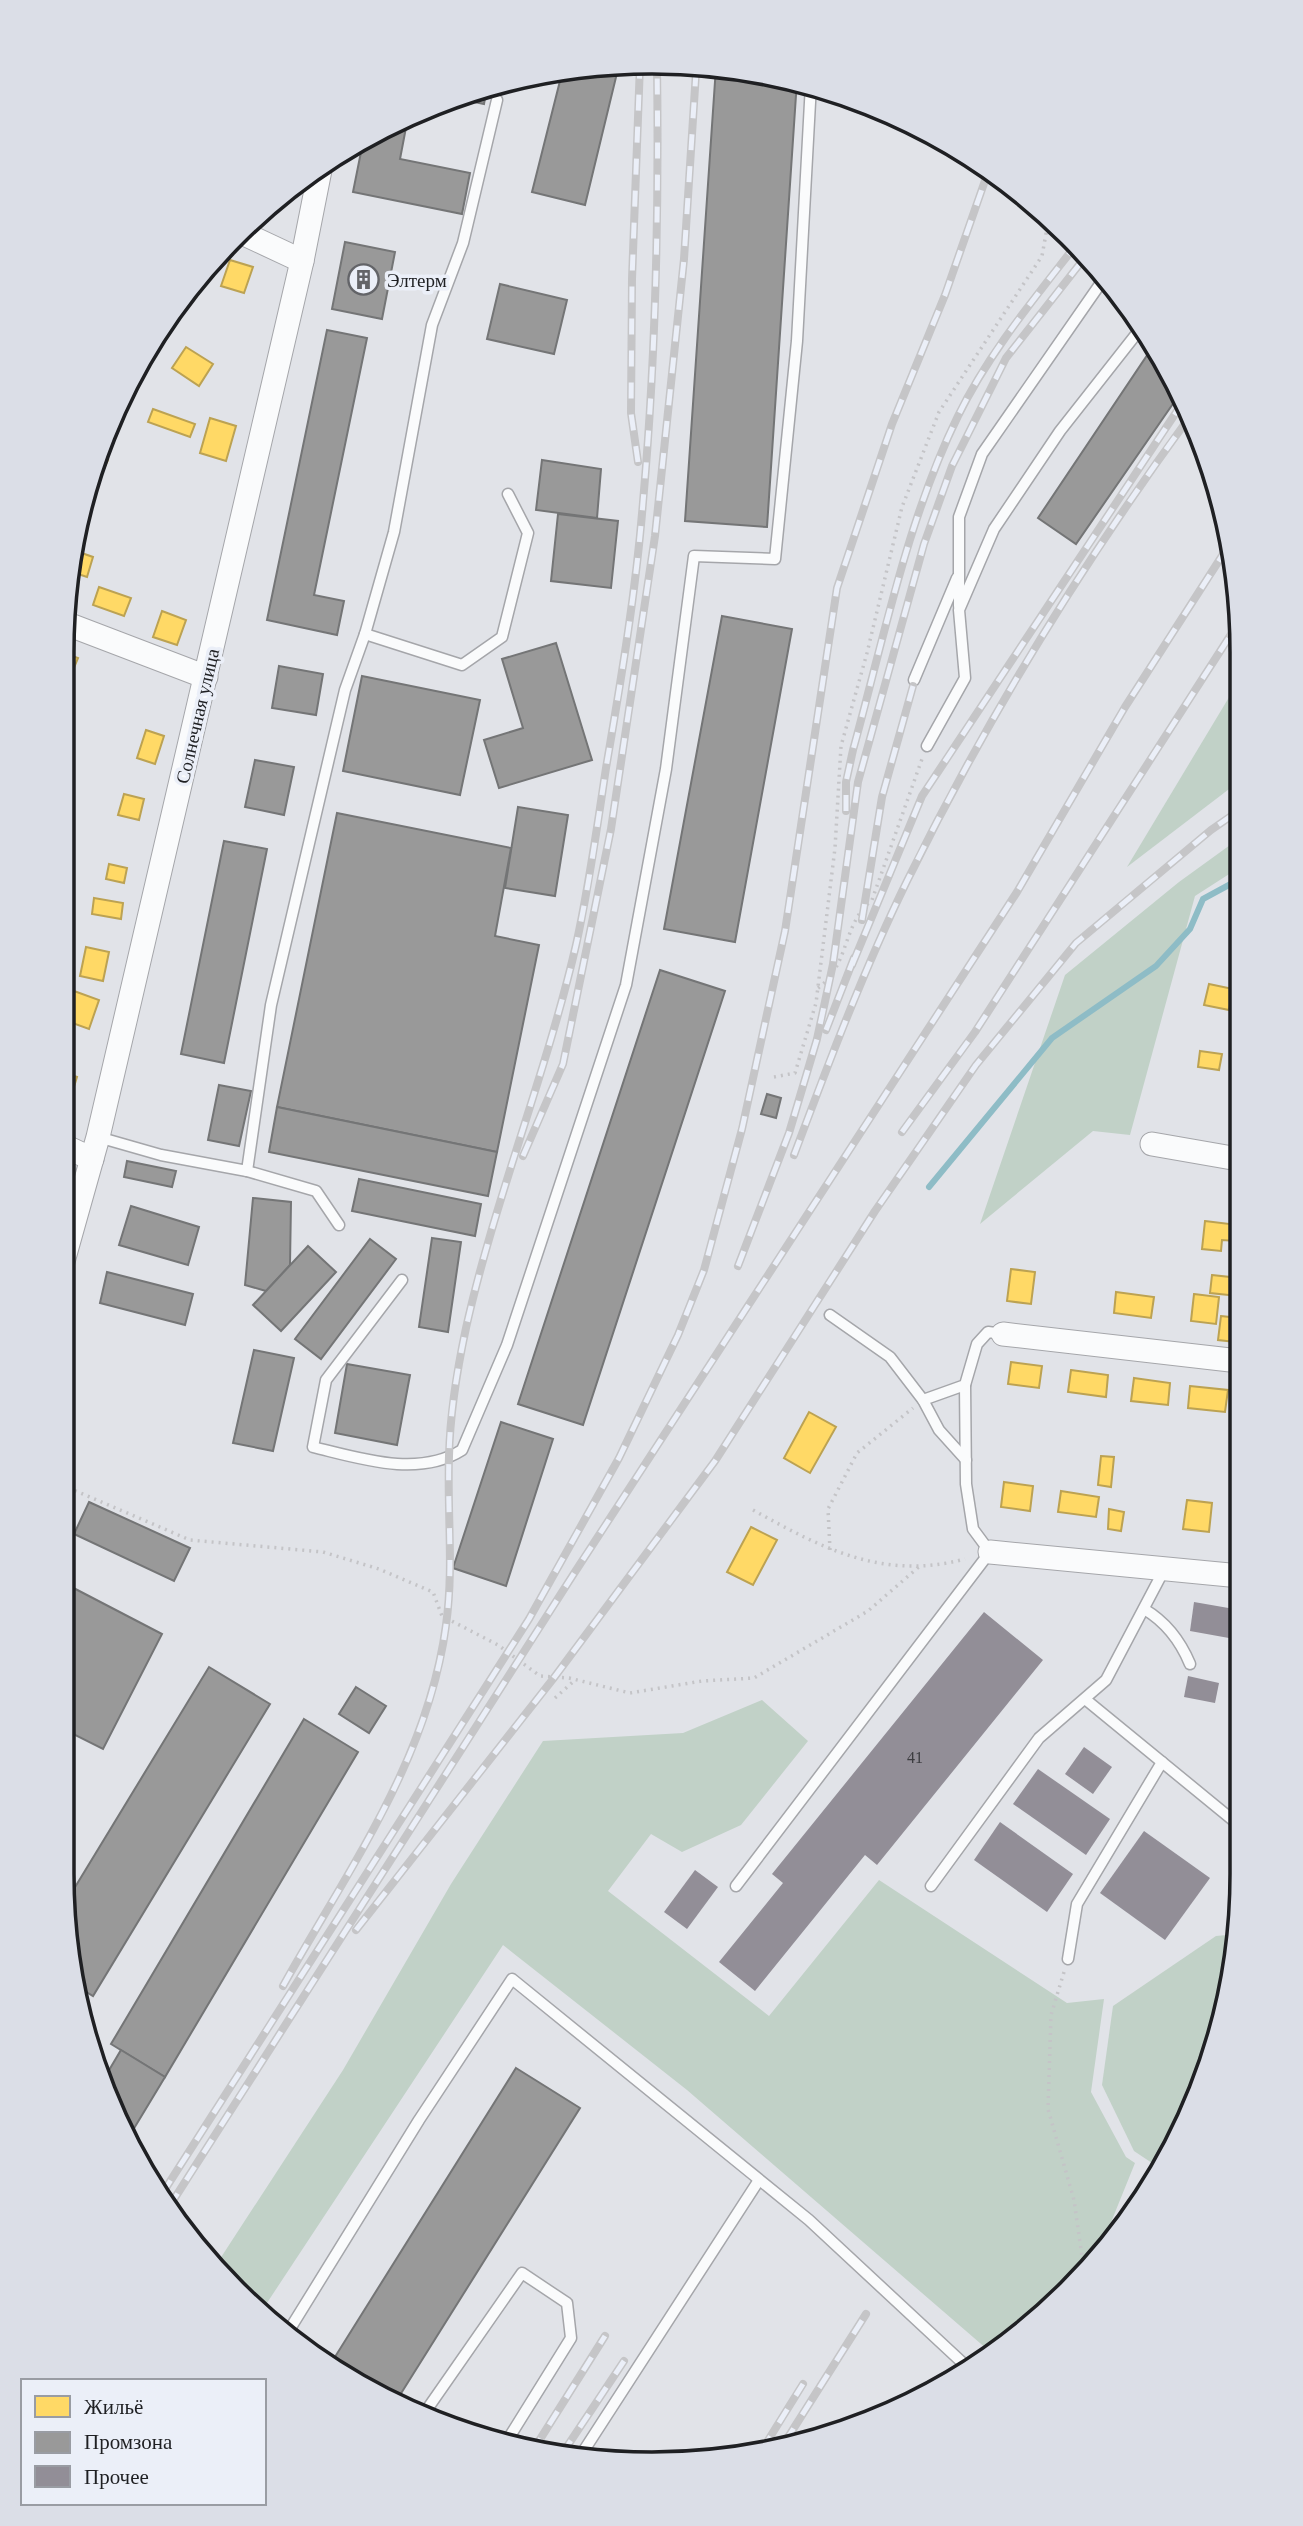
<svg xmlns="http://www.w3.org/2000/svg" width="1303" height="2526" font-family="Georgia,serif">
  <rect width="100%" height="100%" fill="#e1e3e8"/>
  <g fill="#c1d1c7">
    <path d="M1237,684V783L1127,867Z"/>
    <path d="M1237,840V869L1195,896L1130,1135L1093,1131L980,1224L1065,975L1179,882Z"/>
    <path d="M762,1700L808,1741L741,1825L682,1852L651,1834L608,1891L769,2016L879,1880L1067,2003L1104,1999L1091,2092L1126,2157L1135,2163L1101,2247L1069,2292L988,2350L687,2090L503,1945L263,2309L216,2265L343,2070L451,1884L543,1741L683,1733Z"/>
    <path d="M1237,1934L1222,2027L1181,2135L1158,2167L1134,2151L1102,2085L1113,2006L1216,1936Z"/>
  </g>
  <g fill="#ffd966" stroke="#bca252" stroke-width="2">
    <path d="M230,260L253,267L244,293L221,286Z"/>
    <path d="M186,347L213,364L199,386L172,368Z"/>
    <path d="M153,409L195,424L190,437L148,422Z"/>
    <path d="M210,418L236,426L226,461L200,453Z"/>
    <path d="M98,455L108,460L92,494L84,491Z"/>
    <path d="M73,550L93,557L87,577L69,571Z"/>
    <path d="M99,587L131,598L124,616L93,605Z"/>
    <path d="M162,611L186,620L177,645L153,637Z"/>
    <path d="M62,652L78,658L63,694H62Z"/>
    <path d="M146,730L164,736L155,764L137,758Z"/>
    <path d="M124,794L144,799L139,820L118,815Z"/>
    <path d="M109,864L127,868L124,883L106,879Z"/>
    <path d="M94,898L123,903L121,919L92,914Z"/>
    <path d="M86,947L109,952L103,981L80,976Z"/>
    <path d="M1209,984L1233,989L1229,1010L1204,1005Z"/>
    <path d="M74,991L99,1000L89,1029L64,1020Z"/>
    <path d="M1200,1051L1222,1054L1219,1070L1198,1067Z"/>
    <path d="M62,1072L77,1077L69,1103L62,1100Z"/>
    <path d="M1205,1221L1238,1225L1236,1241L1222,1240L1221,1251L1202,1249Z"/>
    <path d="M1011,1269L1035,1272L1031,1304L1007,1301Z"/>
    <path d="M1212,1275L1239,1278L1238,1296L1210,1293Z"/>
    <path d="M1116,1292L1154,1297L1151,1318L1114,1313Z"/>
    <path d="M1194,1294L1219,1297L1216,1324L1191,1321Z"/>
    <path d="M1221,1316L1238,1318L1235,1342L1218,1340Z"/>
    <path d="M1011,1362L1042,1366L1039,1388L1008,1384Z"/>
    <path d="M1071,1370L1108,1375L1106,1397L1068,1392Z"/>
    <path d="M1134,1378L1170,1383L1168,1405L1131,1401Z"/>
    <path d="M1190,1386L1228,1390L1225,1412L1188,1408Z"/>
    <path d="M809,1412L836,1427L810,1473L784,1458Z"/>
    <path d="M1101,1456L1114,1457L1111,1487L1098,1485Z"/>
    <path d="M1004,1482L1033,1486L1030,1511L1001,1507Z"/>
    <path d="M1061,1491L1099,1497L1096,1517L1058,1512Z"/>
    <path d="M1187,1500L1212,1503L1209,1532L1183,1529Z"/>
    <path d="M1109,1509L1124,1512L1121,1531L1108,1529Z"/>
    <path d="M751,1527L777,1540L753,1585L727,1572Z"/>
  </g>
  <g fill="#999" stroke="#747576" stroke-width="2">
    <path d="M587,66L617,73L585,205L532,192L563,69Z"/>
    <path d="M716,67L797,80L767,527L685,521Z"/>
    <path d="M487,87L484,104L451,97L461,93Z"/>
    <path d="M408,117L400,159L470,173L462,214L353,192L364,137Z"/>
    <path d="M345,242L395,252L382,319L332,309Z"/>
    <path d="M500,284L567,300L554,354L487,339Z"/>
    <path d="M327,330L367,338L314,595L344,601L337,635L267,620Z"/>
    <path d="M1152,348L1179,395L1076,544L1038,518Z"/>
    <path d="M542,460L601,469L597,518L536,510Z"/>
    <path d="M558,514L618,521L611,588L551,581Z"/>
    <path d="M722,616L792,629L735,942L664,929Z"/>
    <path d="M556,643L592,760L499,788L484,740L523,728L502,659Z"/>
    <path d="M279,666L323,674L316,715L272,708Z"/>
    <path d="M362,676L480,700L460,795L343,771Z"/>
    <path d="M255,760L294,767L284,815L245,807Z"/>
    <path d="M518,807L568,815L555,896L505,888Z"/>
    <path d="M337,813L511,848L495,936L539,945L497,1152L277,1107Z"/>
    <path d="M224,841L267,849L224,1063L181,1054Z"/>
    <path d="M660,970L725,991L583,1425L518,1404Z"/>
    <path d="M219,1085L251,1091L239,1146L208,1140Z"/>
    <path d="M767,1094L781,1098L776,1118L761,1114Z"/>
    <path d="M277,1107L497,1152L488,1196L269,1152Z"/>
    <path d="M127,1161L176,1171L172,1187L124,1177Z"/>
    <path d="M359,1179L481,1204L475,1236L352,1211Z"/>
    <path d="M253,1198L291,1202L290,1265L266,1291L245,1285Z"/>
    <path d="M131,1206L199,1227L188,1265L119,1245Z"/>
    <path d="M432,1238L461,1242L448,1332L419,1327Z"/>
    <path d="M370,1239L396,1259L321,1359L295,1339Z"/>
    <path d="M308,1246L336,1272L281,1331L253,1305Z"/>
    <path d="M107,1272L193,1294L185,1325L100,1303Z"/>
    <path d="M254,1350L294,1358L273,1451L233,1443Z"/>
    <path d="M347,1364L410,1375L397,1445L335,1433Z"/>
    <path d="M501,1422L553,1439L506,1586L453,1568Z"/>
    <path d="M89,1502L190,1548L174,1581L74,1534Z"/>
    <path d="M62,1582L162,1634L103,1749L61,1728Z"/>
    <path d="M209,1667L270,1704L93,1996L80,1988L66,1902Z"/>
    <path d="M356,1687L386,1706L369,1733L339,1714Z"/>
    <path d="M304,1719L358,1752L165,2077L111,2044Z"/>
    <path d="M61,1811L71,1816L61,1836Z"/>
    <path d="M121,2050L165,2077L130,2135L102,2082Z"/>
    <path d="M516,2068L580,2108L395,2403L328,2368Z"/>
  </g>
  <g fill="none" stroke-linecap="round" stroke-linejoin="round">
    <path stroke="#8ebcc6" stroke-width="6" d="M929,1187L1052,1038L1156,966L1190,929L1203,899L1238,880"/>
  </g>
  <g fill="#928e97">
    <path d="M1194,1602L1240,1610V1640L1190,1631Z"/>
    <path d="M984,1612L1043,1660L877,1865L865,1855L755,1991L719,1962L783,1883L772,1874Z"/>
    <path d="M1188,1676L1219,1683L1215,1703L1184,1697Z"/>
    <path d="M1084,1747L1112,1767L1093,1794L1065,1774Z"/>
    <path d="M1038,1769L1110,1819L1086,1855L1013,1804Z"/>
    <path d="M1000,1822L1073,1874L1047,1912L974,1860Z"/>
    <path d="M1144,1831L1210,1878L1165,1940L1100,1893Z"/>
    <path d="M695,1870L718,1887L687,1929L664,1912Z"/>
  </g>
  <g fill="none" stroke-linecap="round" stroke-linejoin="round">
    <defs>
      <g id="service">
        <path d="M959,606V517L982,454L1105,277"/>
        <path d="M365,634L462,665L502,637L528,533L508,494"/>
        <path d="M914,680L957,578"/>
        <path d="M927,746L965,678L959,610L994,529L1060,431L1141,328"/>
        <path d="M98,1137L161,1155L247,1171L271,1005L345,690L365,634L394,532L432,325L463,243L497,100"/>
        <path d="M247,1171L316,1191L339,1225"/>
        <path d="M402,1280L326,1380L313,1447C359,1458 418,1478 462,1450L507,1345L626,985L666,769L694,556L775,559L797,341L811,84"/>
        <path d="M830,1315L890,1357L923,1400L939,1430L966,1460"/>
        <path d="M923,1400L965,1385L977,1344L988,1332L1003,1334"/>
        <path d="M1144,1609C1166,1622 1180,1640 1190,1664"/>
        <path d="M1085,1699L1240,1826"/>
        <path d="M736,1886L990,1552L973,1529L966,1484L965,1385"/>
        <path d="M931,1886L1039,1738L1106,1680L1165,1568"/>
        <path d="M1068,1959L1077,1904L1162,1762"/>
        <path d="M288,2332L419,2120L512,1979L809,2220L966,2366"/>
        <path d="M421,2418L522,2273L567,2303L571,2338L505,2444"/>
        <path d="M581,2455L759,2180"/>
      </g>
      <g id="minor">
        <path d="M240,232L302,261"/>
        <path d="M62,622L206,677"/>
        <path d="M1152,1144L1238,1159"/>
        <path d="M62,1145L92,1159"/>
        <path d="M62,1265L98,1137L302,261L321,165"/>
        <path d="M1003,1334L1239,1361"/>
        <path d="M990,1552L1240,1576"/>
      </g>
    </defs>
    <use href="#service" stroke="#a5a6aa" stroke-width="13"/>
    <use href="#minor" stroke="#a5a6aa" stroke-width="25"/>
    <g stroke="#c4c4c7" stroke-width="3.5" stroke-dasharray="2 5" stroke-linecap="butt">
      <path d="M818,988C850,965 842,924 872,900L922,759"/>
      <path d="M774,1077L795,1073L816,1003L835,848L841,746L867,653L902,507L939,412L1042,256L1049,217"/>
      <path d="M62,1485L190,1540L323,1552L379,1569L433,1592L442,1616L498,1645L540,1676L569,1678L630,1693L702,1681L754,1678L868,1611L921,1565"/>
      <path d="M753,1510C822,1548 883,1581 965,1559"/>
      <path d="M830,1550L828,1509L857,1453L913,1408"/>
      <path d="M555,1698L575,1680"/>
      <path d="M1064,1972L1051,2015L1048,2109L1074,2200L1084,2271"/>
    </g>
    <use href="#service" stroke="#fafbfc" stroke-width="10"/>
    <use href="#minor" stroke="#fafbfc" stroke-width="23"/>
    <defs>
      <g id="rail">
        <path d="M638,462L631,413L632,279L640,64"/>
        <path d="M846,811V782L853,750C884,638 907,520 958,416C988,354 1034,299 1076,245"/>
        <path d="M862,920L882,797L913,686"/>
        <path d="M852,965L922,796L1183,402"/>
        <path d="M826,1030L854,958"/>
        <path d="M902,1132L975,1032L1237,625"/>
        <path d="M794,1155C829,1062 864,969 907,881C987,718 1084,561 1191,415"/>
        <path d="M523,1156L563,1064L611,829L655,536L684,259L696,72"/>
        <path d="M738,1266L789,1133L817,1039L833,964L858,782L924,544L952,466L1006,358L1086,256"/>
        <path d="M356,1930L553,1679L715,1461L875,1211L976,1065L1076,943L1211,830L1237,812"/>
        <path d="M283,1986C347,1871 428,1761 446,1625C454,1569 447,1513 449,1456C450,1413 457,1370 466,1328C495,1198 546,1075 576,945C589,887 597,827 606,768C621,680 636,591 643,502C656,357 659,209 657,64"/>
        <path d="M162,2194L529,1619L619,1458L678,1335L704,1270L742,1129L785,931L837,588L892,424L945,295L988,172"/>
        <path d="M169,2207L573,1575L1017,892L1125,707L1229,545"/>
        <path d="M785,2442L866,2314"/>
        <path d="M762,2450L803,2384"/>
        <path d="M532,2452L605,2336"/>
        <path d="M562,2454L624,2361"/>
      </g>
    </defs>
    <use href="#rail" stroke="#c5c5c7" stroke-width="8"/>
    <use href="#rail" stroke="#ebeff8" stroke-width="5" stroke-dasharray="16" stroke-linecap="butt"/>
  </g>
  <defs>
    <symbol id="building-ring" viewBox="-11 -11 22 22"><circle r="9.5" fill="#ebeff8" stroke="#636468" stroke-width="1.5"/><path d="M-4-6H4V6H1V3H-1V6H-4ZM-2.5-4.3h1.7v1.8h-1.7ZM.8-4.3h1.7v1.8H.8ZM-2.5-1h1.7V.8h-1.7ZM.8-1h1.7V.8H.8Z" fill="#636468"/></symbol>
  </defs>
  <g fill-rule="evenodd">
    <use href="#building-ring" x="346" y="262" width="35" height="35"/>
  </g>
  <g text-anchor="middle" stroke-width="7" stroke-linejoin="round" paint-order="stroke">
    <g font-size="16" fill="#3c3c40">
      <text x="915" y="1763">41</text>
    </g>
    <g font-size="19" fill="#1f2023" stroke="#ebeff8" text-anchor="start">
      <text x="387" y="287">Элтерм</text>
    </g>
    <g font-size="19" fill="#1f2023" stroke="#ebeff8">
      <text transform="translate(197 716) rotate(-77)" y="7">Солнечная улица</text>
    </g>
  </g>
  <path d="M0 0H1303V2526H0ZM652 74H652A578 578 0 0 1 1230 652V1874A578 578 0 0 1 652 2452H652A578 578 0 0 1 74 1874V652A578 578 0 0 1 652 74Z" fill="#dbdee7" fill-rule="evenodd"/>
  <path fill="none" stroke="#1f2023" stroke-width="3.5" d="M652 74H652A578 578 0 0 1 1230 652V1874A578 578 0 0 1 652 2452H652A578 578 0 0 1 74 1874V652A578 578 0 0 1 652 74Z"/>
  <rect x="21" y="2379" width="245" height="126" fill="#ebeff8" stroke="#999ca3" stroke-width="2"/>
  <rect x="35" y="2396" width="35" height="21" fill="#ffd966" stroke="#999ca3" stroke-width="2"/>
  <text x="84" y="2414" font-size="21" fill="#1f2023">Жильё</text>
  <rect x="35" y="2432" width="35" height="21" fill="#999999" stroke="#999ca3" stroke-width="2"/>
  <text x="84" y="2449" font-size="21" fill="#1f2023">Промзона</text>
  <rect x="35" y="2466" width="35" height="21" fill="#928e97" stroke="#999ca3" stroke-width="2"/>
  <text x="84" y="2484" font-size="21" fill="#1f2023">Прочее</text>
</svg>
